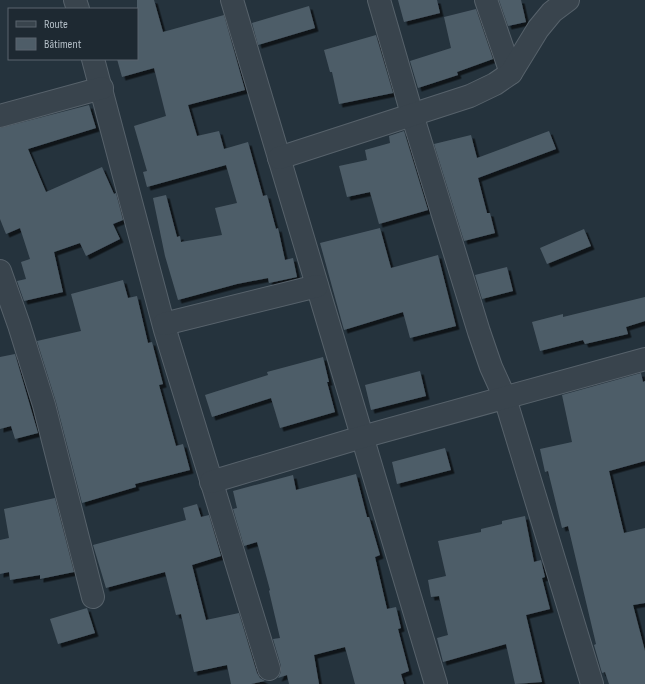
<svg xmlns="http://www.w3.org/2000/svg" width="645" height="684" font-family="'Sofia Sans Condensed',sans-serif">
  <defs>
    <filter id="shadow"><feDropShadow dx="3.5" dy="3.5" stdDeviation="0" flood-color="#0009"/></filter>
  </defs>
  <rect width="100%" height="100%" fill="#25333d"/>
  <g fill="#4e5d68" filter="url(#shadow)">
    <path d="M137,0H154L163,32L224,15L245,90L188,105L197,136L219,131L224,149L248,142L263,196L267,195L276,229L278,228L285,260L293,258L297,277L269,283L268,278L237,284L178,300L165,256L153,198L166,195L177,237L180,236L181,242L222,235L215,208L237,203L226,165L147,187L143,172L147,171L134,126L166,116L154,68L122,77L117,59H137Z"/>
    <path d="M398,0H437L440,13L404,22Z"/>
    <path d="M499,0H521L526,22L508,26Z"/>
    <path d="M309,6L315,28L258,45L252,23Z"/>
    <path d="M476,9L493,59L457,72L458,75L418,88L410,61L451,48L444,17Z"/>
    <path d="M376,35L393,93L339,104L332,72H330L324,50Z"/>
    <path d="M89,105L96,128L28,149L46,192L102,167L114,194L116,193L123,220L113,224L120,239L86,256L80,243L54,252L63,292L24,301L17,281L26,279L21,262L30,259L20,228L6,234L0,219V128Z"/>
    <path d="M404,131L428,210L379,224L370,192L347,197L339,166L367,160L365,150L390,143L389,136Z"/>
    <path d="M549,131L556,149L478,178L487,213H490L495,233L464,241L434,144L471,135L477,158Z"/>
    <path d="M380,228L391,268L438,255L456,326L410,338L403,312L344,330L320,243Z"/>
    <path d="M584,229L591,246L547,264L540,248Z"/>
    <path d="M507,267L513,291L482,299L475,275Z"/>
    <path d="M123,280L128,298L137,296L148,343L152,342L163,384L159,385L176,446L183,444L190,470L135,484L136,487L82,503L56,402L37,341L81,331L71,294Z"/>
    <path d="M645,297V321L626,327L628,334L585,344L583,340L540,351L532,322L563,314V317Z"/>
    <path d="M15,354L38,433L15,439L11,426L0,429V357Z"/>
    <path d="M323,357L329,382H327L335,412L280,428L271,398L212,417L205,395L268,375L267,372Z"/>
    <path d="M420,371L426,396L371,410L365,385Z"/>
    <path d="M641,373L643,382L645,381V461L609,471L624,533L645,528V603L633,605L645,651V684H609L605,672L602,673L594,645L596,644L568,526L562,528L548,471L545,472L540,449L572,442L562,395Z"/>
    <path d="M445,448L451,470L397,484L392,462Z"/>
    <path d="M356,474L367,517H369L380,555L375,557L387,609L396,607L401,628L398,629L409,671L401,674L404,684H355L345,647L314,655L319,684H289L287,675L278,678L281,672V666L273,639L280,638L269,591L270,590L257,542L244,546L233,509L237,508L233,491L293,475L296,490Z"/>
    <path d="M55,498L74,572L40,579V575L10,580L9,572L0,574V540L9,538L4,509Z"/>
    <path d="M197,504L201,517L209,515L221,556L192,565L206,620L239,613L257,673L260,678L265,681L251,684H231L227,665L194,672L181,614L176,615L165,572L106,588L93,545L186,520L183,508Z"/>
    <path d="M525,516L534,562L541,560L545,577L542,578L550,609L526,615L542,682L515,684L506,644L443,662L437,638L448,635L439,596L431,597L428,580L446,576L438,541L481,532V529L502,524V521Z"/>
    <path d="M87,608L95,633L58,644L50,619Z"/>
  </g>
  <g fill="none" stroke-linecap="round" stroke-linejoin="round">
    <defs>
      <g id="street">
        <path d="M75,0L78,9"/>
        <path d="M232,0L436,684"/>
        <path d="M379,0L412,114L479,332L491,367L505,398L592,684"/>
        <path d="M486,0L511,73"/>
        <path d="M93,59L165,330L269,669"/>
        <path d="M0,116L102,88"/>
        <path d="M279,158L470,96L495,84L511,73L538,29L552,12L568,0"/>
        <path d="M0,271L19,325L44,405L93,597"/>
        <path d="M164,324L317,286"/>
        <path d="M211,482L362,437L645,359"/>
      </g>
    </defs>
    <use href="#street" stroke="#57626b" stroke-width="24"/>
    <use href="#street" stroke="#39444d" stroke-width="22"/>
  </g>
  <rect x="8" y="8" width="130" height="52" fill="#1e2932" stroke="#5a656e"/>
  <rect x="16" y="21" width="20" height="6" fill="#39444d" stroke="#5a656e"/>
  <text x="44" y="28" font-size="12" fill="#b5bfc8">Route</text>
  <rect x="16" y="38" width="20" height="12" fill="#4e5d68" stroke="#5a656e"/>
  <text x="44" y="48" font-size="12" fill="#b5bfc8">Bâtiment</text>
</svg>
